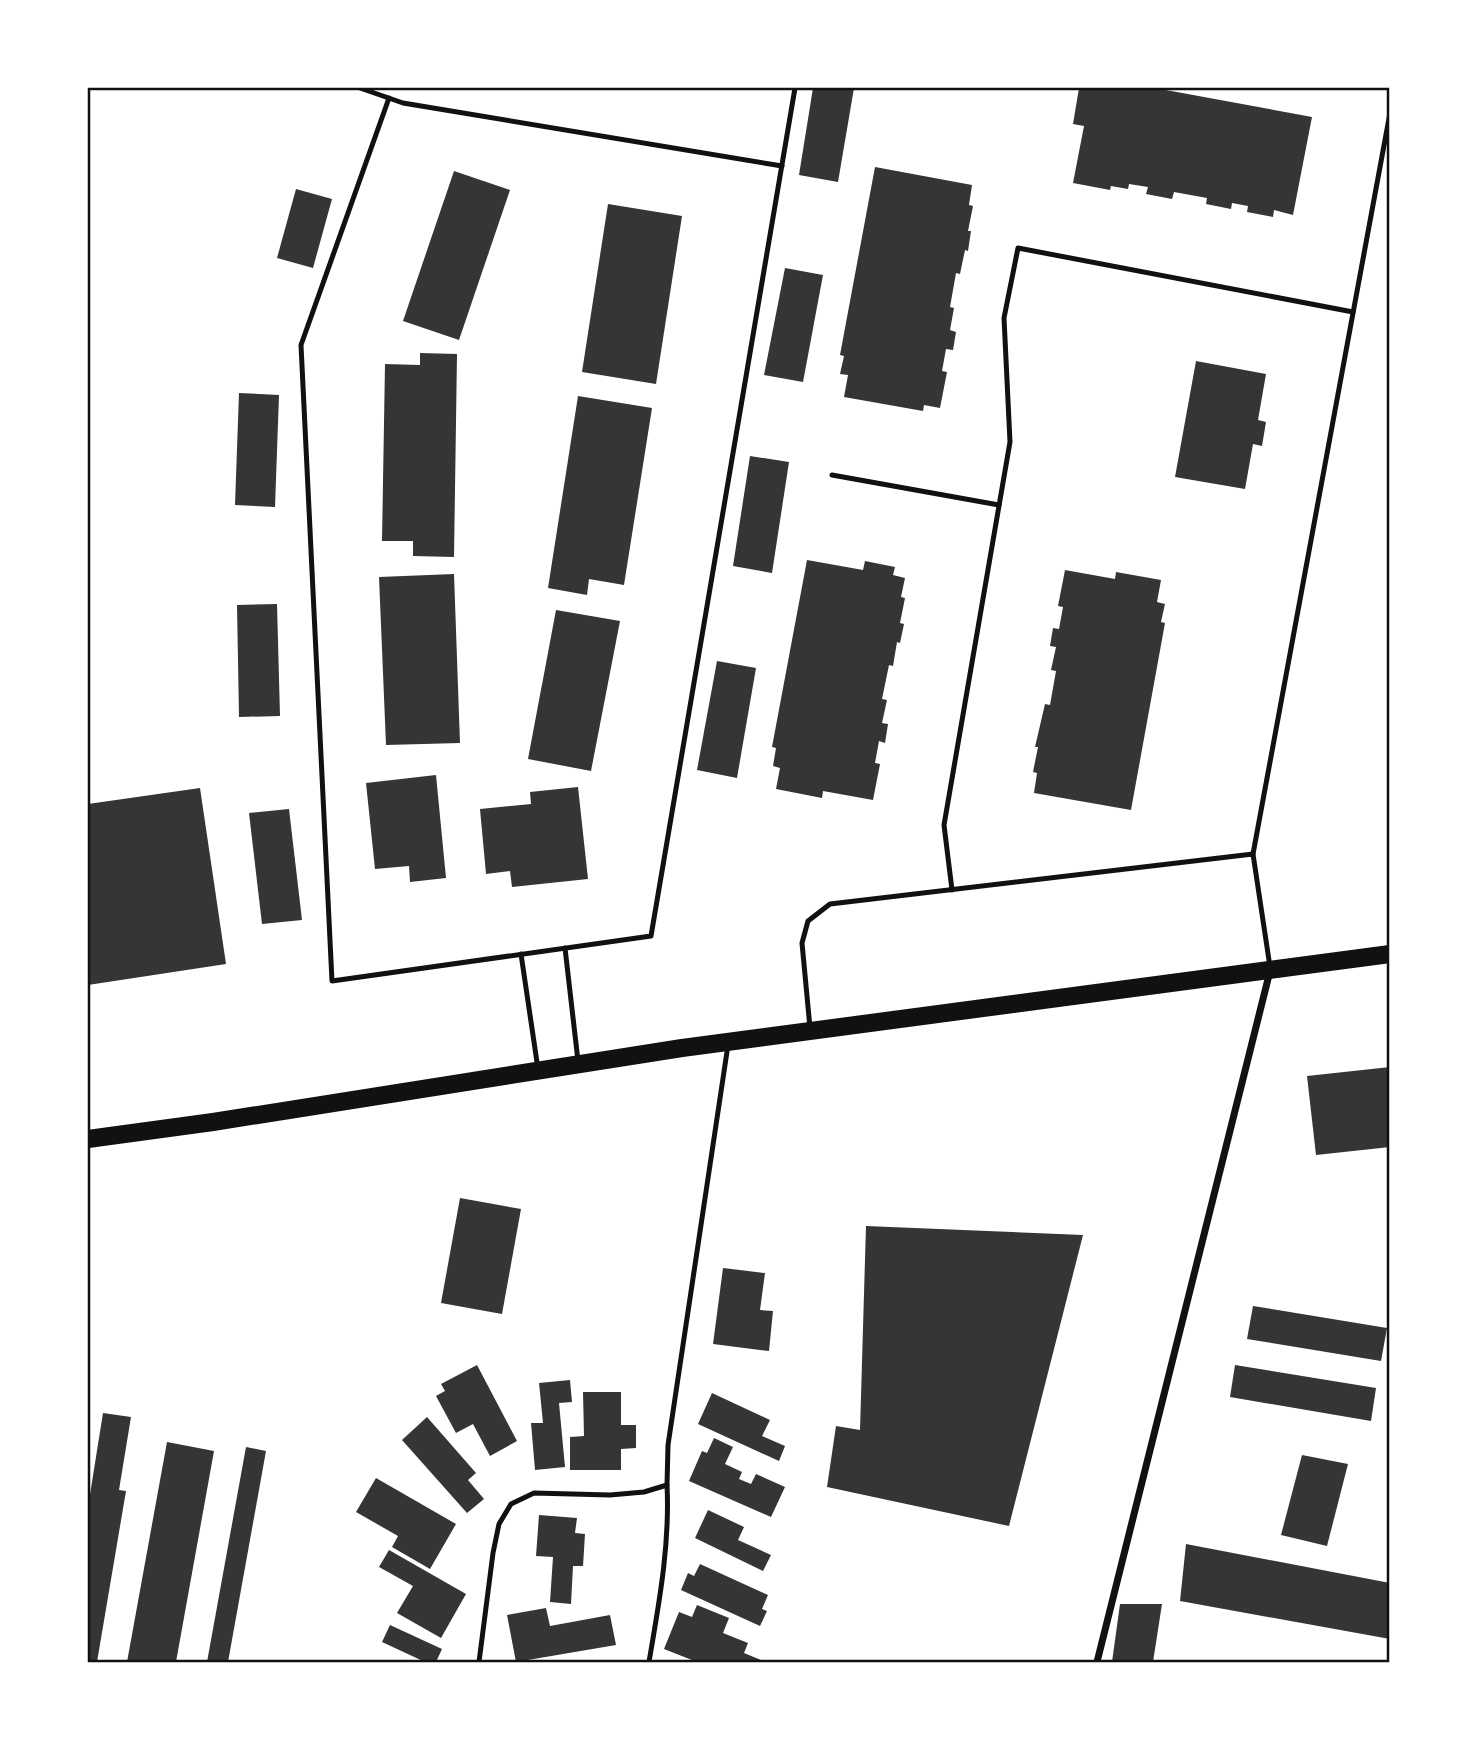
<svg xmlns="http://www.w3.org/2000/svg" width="1477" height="1750" font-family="'Fira Sans Condensed',sans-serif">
  <rect width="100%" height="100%" fill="#fff"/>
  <g fill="#353535">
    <path d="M813,88H854L838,182L799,175Z"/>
    <path d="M1079,88H1155L1312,117L1293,215L1274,210L1273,217L1247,212L1248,206L1232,203L1231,209L1206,204L1207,198L1174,192L1172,199L1146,194L1148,187L1129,184L1128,189L1111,186L1110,190L1073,183L1084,126L1073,124Z"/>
    <path d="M875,167L972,185L969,205L973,206L968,231H971L968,251L965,250L960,274L956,273L950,307L954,308L950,330L956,332L953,350L946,349L942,371L947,372L940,408L924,405L923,411L844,397L848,375L840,374L844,356L840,355Z"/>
    <path d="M454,171L510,190L459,340L403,321Z"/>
    <path d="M296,189L332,199L313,268L277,258Z"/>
    <path d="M608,204L682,216L656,384L582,372Z"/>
    <path d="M785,268L823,275L803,382L764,375Z"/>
    <path d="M420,353L457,354L454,557L413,556V541H382L385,364L420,365Z"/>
    <path d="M1196,361L1266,374L1258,420L1266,422L1262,446L1253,444L1245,489L1175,477Z"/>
    <path d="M239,393L279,395L275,507L235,505Z"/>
    <path d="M578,396L652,408L624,585L589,579L587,595L548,588Z"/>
    <path d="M750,456L789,462L772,573L733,566Z"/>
    <path d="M807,560L863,570L865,561L895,567L893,575L905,578L901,597L905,598L900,623L904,624L900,643L897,642L893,666L889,665L882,699L887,700L882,723L888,724L885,743L879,741L875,763L880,764L873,800L823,791L822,798L776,789L780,768L773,766L776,748L772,747Z"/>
    <path d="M1065,570L1115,579L1116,572L1161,580L1157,602L1165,604L1161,622L1165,623L1131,810L1034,793L1037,773L1033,772L1038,747H1035L1045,704L1050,705L1056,671L1051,670L1056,647L1050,646L1053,628L1059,629L1063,607L1058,606Z"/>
    <path d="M454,574L460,743L386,745L379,577Z"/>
    <path d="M277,604L280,716L239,717L237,605Z"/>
    <path d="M556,610L620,621L591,771L528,759Z"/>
    <path d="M717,661L756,668L737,778L697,770Z"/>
    <path d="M436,775L446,878L410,882L409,866L375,869L366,783Z"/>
    <path d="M578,787L588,879L512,887L510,871L486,874L480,809L531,804L530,792Z"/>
    <path d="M200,788L226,964L88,985V804Z"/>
    <path d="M289,809L302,920L262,924L249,813Z"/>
    <path d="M1390,1067V1147L1316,1155L1307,1076Z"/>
    <path d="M460,1198L521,1209L502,1314L441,1303Z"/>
    <path d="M866,1226L1083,1235L1009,1526L827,1487L836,1426L860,1430Z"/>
    <path d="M723,1268L765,1273L760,1310L773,1311L769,1351L713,1344Z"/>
    <path d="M1253,1306L1387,1328L1381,1361L1247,1339Z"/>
    <path d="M477,1365L517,1441L490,1456L473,1424L456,1433L436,1396L445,1391L441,1384Z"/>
    <path d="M1235,1365L1376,1388L1371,1421L1230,1397Z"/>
    <path d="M570,1380L572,1402L559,1403L565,1467L535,1470L531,1423H543L539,1383Z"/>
    <path d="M583,1392H621V1425H636V1448L621,1449V1470H570V1437L584,1436Z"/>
    <path d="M712,1393L770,1420L762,1436L785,1446L779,1461L698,1424Z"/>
    <path d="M103,1413L131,1417L119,1490L126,1491L97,1662H88V1507Z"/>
    <path d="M427,1417L476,1473L468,1480L484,1499L467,1513L402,1440Z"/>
    <path d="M714,1438L733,1447L725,1464L742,1472L739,1479L751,1484L756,1474L785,1487L771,1517L689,1481L702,1451L707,1453Z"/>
    <path d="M167,1442L214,1451L176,1662H127Z"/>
    <path d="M246,1447L266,1451L228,1662H207Z"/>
    <path d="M1302,1455L1348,1464L1327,1546L1281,1535Z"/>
    <path d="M376,1478L456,1524L430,1569L392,1547L398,1536L356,1512Z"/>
    <path d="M708,1510L744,1527L738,1540L771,1555L763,1571L695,1538Z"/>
    <path d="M539,1515L577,1518L575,1533L585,1534L583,1566H573L571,1604L550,1602L553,1557L536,1556Z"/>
    <path d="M1186,1544L1390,1583V1639L1180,1601Z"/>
    <path d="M389,1550L466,1594L441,1638L397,1613L413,1586L379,1567Z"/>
    <path d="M700,1564L768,1595L762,1609L767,1611L760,1626L681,1590L688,1573L694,1576Z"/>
    <path d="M1120,1604H1162L1153,1662H1112Z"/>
    <path d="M697,1605L729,1618L723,1633L748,1643L744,1653L761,1660L759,1662H697L664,1649L679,1612L692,1617Z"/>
    <path d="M546,1608L550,1626L610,1615L616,1645L516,1662L507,1615Z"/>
    <path d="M390,1625L442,1649L436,1662H425L382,1642Z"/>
  </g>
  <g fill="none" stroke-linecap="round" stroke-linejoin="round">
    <g stroke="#111" stroke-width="5">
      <path d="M360,88L403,103L782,166"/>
      <path d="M389,98L301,345L332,981L651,936L795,88"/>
      <path d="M832,475L999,505"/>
      <path d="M1253,854L1390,113"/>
      <path d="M952,890L944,825L1010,442L1004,318L1018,248L1353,312"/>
      <path d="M565,948L578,1061"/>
      <path d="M521,954L538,1069"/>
      <path d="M810,1028L802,943L808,921L830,904L1253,854L1270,967"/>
      <path d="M667,1485L668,1445L728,1045"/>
      <path d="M479,1662L493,1553L499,1524L511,1504L534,1493L610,1495L644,1492L667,1485C670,1545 659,1603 649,1662"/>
    </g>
    <path stroke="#111" stroke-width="7" d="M1097,1662L1270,971"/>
    <path stroke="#111" stroke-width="18" d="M88,1139L213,1122L682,1048L1390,954"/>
  </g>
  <rect width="1477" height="1750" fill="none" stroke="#ffffff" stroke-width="178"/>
  <rect x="89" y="89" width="1299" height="1572" fill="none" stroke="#111" stroke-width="2.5"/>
</svg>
